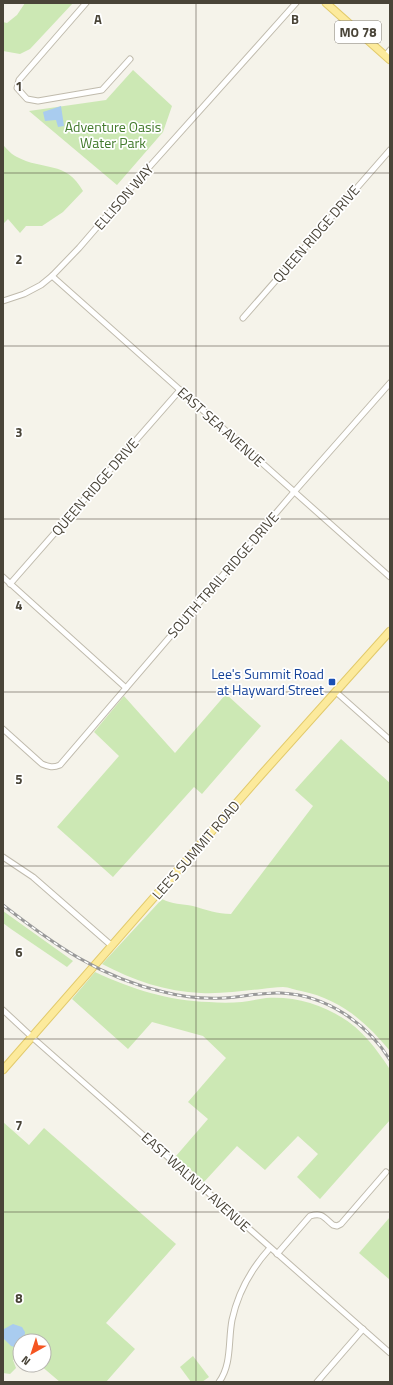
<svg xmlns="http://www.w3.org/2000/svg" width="393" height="1385" font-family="'Titillium Web',sans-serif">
  <rect width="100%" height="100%" fill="#f5f3ea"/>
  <g fill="#cce8b4">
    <path d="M25,3H73L30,49L20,54L3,51V22L7,23L17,15Z"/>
    <path d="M133,70L172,106L163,132L117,185L29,111L106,100Z"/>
    <path d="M3,145C7,149 12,155 17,157C43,171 66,160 83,191L63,212L42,226H26L20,233L8,219L3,224Z"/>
    <path d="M226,694L261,726L202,794L194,787L113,877L57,827L119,756L94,732L124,696L175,753Z"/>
    <path d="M341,739L390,783V1051C365,1021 340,999 301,991C295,990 289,987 283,987C276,987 269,988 262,989C241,991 221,994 201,993C166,992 133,980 102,964L162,899C172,904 182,904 193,906C207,910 217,914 231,914L313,806L295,790Z"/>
    <path d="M3,911L73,961L67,967L11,929L3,923Z"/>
    <path d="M95,972C132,989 168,1001 209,1002C220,1003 231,1003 242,1002C250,1001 258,999 266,998C304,995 345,1012 369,1041C376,1049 383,1059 389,1068L390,1071V1120L320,1199L297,1177L318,1154L298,1136L265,1170L237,1146L204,1182L176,1156L208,1119L188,1102L226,1058L203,1036L152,1022L128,1049L72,999Z"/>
    <path d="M3,1122L29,1145L44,1128L176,1244L106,1323L135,1349L106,1382H60L40,1365H44V1341H20V1357L13,1360L16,1368L10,1374L3,1373Z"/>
    <path d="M390,1217V1280L359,1253Z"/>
    <path d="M193,1356L209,1377L202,1382H191L180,1367Z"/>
  </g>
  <g fill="#a9ccef">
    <path d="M61,106L64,126L58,127L56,120L45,121L43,112Z"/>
    <path d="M13,1324L22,1327L25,1332L24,1341H20V1345L18,1348L11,1346L3,1338L4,1329Z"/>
  </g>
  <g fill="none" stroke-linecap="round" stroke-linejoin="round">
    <defs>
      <g id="minor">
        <path d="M86,3L19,80L17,88L27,99L38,101L102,90L130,59"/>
        <path d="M385,56L390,50"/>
        <path d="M52,276L390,577"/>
        <path d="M3,301L24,294L41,285L52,276L79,248L142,175L296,3"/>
        <path d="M243,318L390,150"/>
        <path d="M3,577L126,688"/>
        <path d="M10,584L180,390"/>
        <path d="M336,692L390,740"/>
        <path d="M3,729L42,764C49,767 53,768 60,765L294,492L390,383"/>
        <path d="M3,857L33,877L112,946"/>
        <path d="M3,1010L33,1038L390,1353"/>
        <path d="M277,1254L310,1216C323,1212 324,1218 333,1225L337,1226L341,1224L386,1172"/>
        <path d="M219,1382C232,1364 228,1341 232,1320C238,1292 251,1269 270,1248"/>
        <path d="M317,1382L363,1329"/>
      </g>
      <g id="major">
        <path d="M326,3L390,60"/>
        <path d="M3,1070L261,775L390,631"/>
      </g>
    </defs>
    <use href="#minor" stroke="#c0bbad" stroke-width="7"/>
    <use href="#major" stroke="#e2ca6b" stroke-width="9"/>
    <use href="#minor" stroke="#fff" stroke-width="5"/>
    <use href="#major" stroke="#fcea9c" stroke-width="7"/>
    <defs>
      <path id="rail" d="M3,905C53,944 101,978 164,992C183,997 204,999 224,998C243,997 262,992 281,993C326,995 367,1023 390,1060"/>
    </defs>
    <use href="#rail" stroke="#999" stroke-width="3"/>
    <use href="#rail" stroke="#fff" stroke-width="1.5" stroke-dasharray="4.5" stroke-linecap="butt"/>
  </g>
  <path fill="none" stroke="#494438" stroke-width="1" stroke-opacity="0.55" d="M196,3V1382M3,173H390M3,346H390M3,519H390M3,692H390M3,866H390M3,1039H390M3,1212H390"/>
  <rect fill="#1a4fb4" stroke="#fff" stroke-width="1.5" x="328" y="678" width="8" height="8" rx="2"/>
  <g text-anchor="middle" stroke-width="3.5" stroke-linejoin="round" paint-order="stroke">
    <rect fill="#fff" stroke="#807c74" stroke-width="1" x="335" y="21" width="46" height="22" rx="3"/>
    <g font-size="13" font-weight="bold" fill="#494438">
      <text x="358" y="37">MO 78</text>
    </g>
    <g font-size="14" fill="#427a2c" stroke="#fff">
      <text x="113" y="132">Adventure Oasis<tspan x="113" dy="16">Water Park</tspan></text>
    </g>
    <g font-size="14" fill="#494438" stroke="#fff">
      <text transform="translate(124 197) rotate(-49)" y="5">ELLISON WAY</text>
      <text transform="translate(316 234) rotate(-49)" y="5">QUEEN RIDGE DRIVE</text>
      <text transform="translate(221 427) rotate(42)" y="5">EAST SEA AVENUE</text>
      <text transform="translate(95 487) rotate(-49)" y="5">QUEEN RIDGE DRIVE</text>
      <text transform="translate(223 575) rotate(-49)" y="5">SOUTH TRAIL RIDGE DRIVE</text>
      <text transform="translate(196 850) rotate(-49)" y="5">LEE'S SUMMIT ROAD</text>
      <text transform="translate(196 1182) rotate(42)" y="5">EAST WALNUT AVENUE</text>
    </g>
    <g font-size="14" fill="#164399" stroke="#fff" text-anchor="end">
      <text x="324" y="679">Lee's Summit Road<tspan x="324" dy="16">at Hayward Street</tspan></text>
    </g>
  </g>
  <g font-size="13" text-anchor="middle" font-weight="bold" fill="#494438" stroke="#fff" stroke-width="3.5" stroke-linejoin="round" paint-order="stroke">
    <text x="98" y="24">A</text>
    <text x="295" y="24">B</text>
    <text x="19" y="91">1</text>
    <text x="19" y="264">2</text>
    <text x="19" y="437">3</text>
    <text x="19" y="610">4</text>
    <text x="19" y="784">5</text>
    <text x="19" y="957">6</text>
    <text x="19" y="1130">7</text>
    <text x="19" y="1303">8</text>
  </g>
  <rect width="393" height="1385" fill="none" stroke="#494438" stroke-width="8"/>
  <g transform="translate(32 1353) rotate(219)"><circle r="19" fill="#ffffff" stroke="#b6b4af"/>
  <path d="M0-3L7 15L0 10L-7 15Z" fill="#f55521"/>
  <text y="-6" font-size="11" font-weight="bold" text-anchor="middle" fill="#494438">N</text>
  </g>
</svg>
